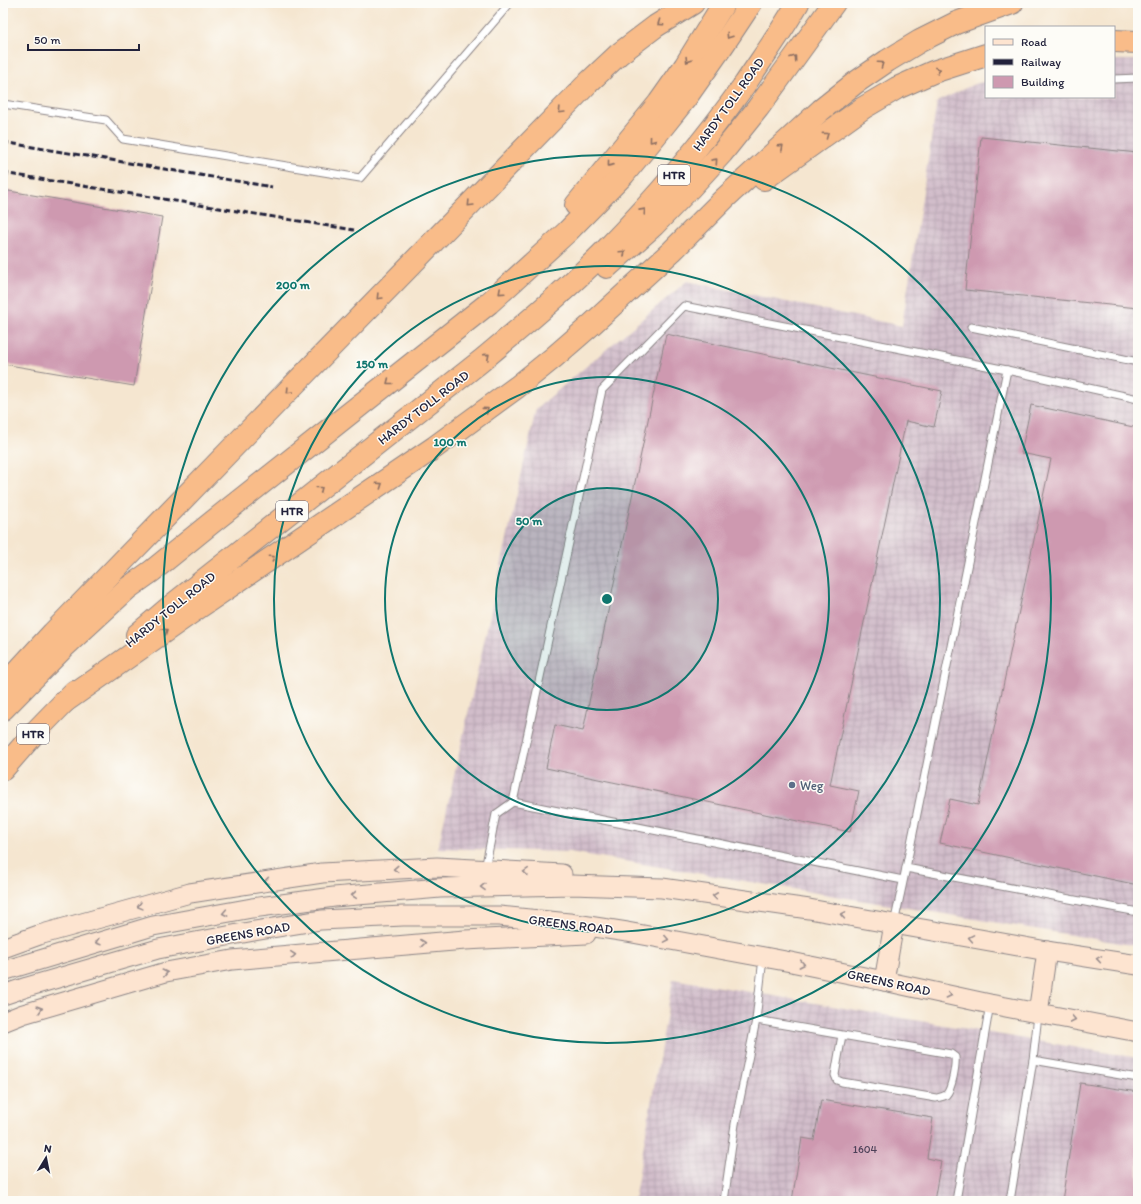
<svg xmlns="http://www.w3.org/2000/svg" width="1141" height="1204" font-family="Itim,sans-serif">
  <defs>
    <pattern id="industrial-grid" width="8" height="8" patternUnits="userSpaceOnUse"><rect width="8" height="8" fill="#d1bdca"/><path d="M0 4h8M4 0v8" fill="none" stroke="#b3a2ae"/></pattern>
  </defs>
  <rect width="100%" height="100%" fill="#fdfcf7"/>
  <filter id="ink" filterUnits="userSpaceOnUse"><feTurbulence type="fractalNoise" baseFrequency=".025" numOctaves="2"/><feDisplacementMap in="SourceGraphic" scale="8" xChannelSelector="R" yChannelSelector="G"/><feConvolveMatrix kernelMatrix="1 2 1 2 8 2 1 2 1" color-interpolation-filters="sRGB"/></filter>
  <filter id="wash" filterUnits="userSpaceOnUse"><feTurbulence type="fractalNoise" baseFrequency=".012" numOctaves="4" result="noise"/><feDisplacementMap in="SourceGraphic" scale="16" xChannelSelector="R" yChannelSelector="G"/><feGaussianBlur stdDeviation="0.9" result="paint"/><feColorMatrix in="noise" values="0 0 0 0 0 0 0 0 0 0 0 0 0 0 0 0 0 1.4 0 .05"/><feComposite in="paint" operator="in"/></filter>
  <g filter="url(#wash)">
    <rect width="100%" height="100%" fill="#f5e6d0"/>
    <g fill="url(#industrial-grid)">
      <path d="M1114,60H1138V946L570,852L438,848L536,409L687,281L902,326L937,102L972,85L986,81V97H1114Z"/>
      <path d="M673,979L1138,1058V1201H634Z"/>
    </g>
    <g id="blocks">
      <g fill="#ce99b0">
        <path d="M981,137L1138,153V308L965,290Z"/>
        <path d="M3,190L162,217L134,386L3,364Z"/>
        <path d="M666,334L942,391L934,427L906,421L830,785L859,791L850,832L546,768L555,725L583,731Z"/>
        <path d="M1031,405L1138,428V885L940,843L950,799L978,805L1051,459L1021,453Z"/>
        <path d="M1080,1083L1138,1092V1201H1062Z"/>
        <path d="M821,1100L933,1118L927,1158L941,1161L934,1201H792L802,1138L814,1140Z"/>
      </g>
    </g>
  </g>
  <g filter="url(#ink)">
    <use href="#blocks" fill-opacity="0" stroke="#8c8486" stroke-width="1"/>
    <g fill="none" stroke-linecap="round" stroke-linejoin="round">
      <defs>
        <g id="lane">
          <path d="M1114,79L1138,78"/>
          <path d="M3,104L106,120L123,139L360,178L510,3"/>
          <path d="M971,327L1138,362"/>
          <path d="M1007,370L1138,399"/>
          <path d="M906,868L1138,912"/>
          <path d="M485,869L496,814L513,802"/>
          <path d="M894,924L906,868L1007,370L684,306L602,390L513,802L903,880"/>
          <path d="M1038,1015L1033,1060L1138,1078"/>
          <path d="M756,1020L951,1054L955,1057C956,1065 952,1089 946,1095C943,1097 940,1097 936,1098L842,1082L837,1080L835,1075L842,1035"/>
          <path d="M724,1201L735,1124L756,1020L763,958"/>
          <path d="M956,1201L990,1004"/>
          <path d="M1010,1201L1033,1060"/>
        </g>
        <g id="secondary">
          <path d="M3,948L39,935L190,893L322,873L437,867L562,874"/>
          <path d="M3,971L153,926L252,908L334,897L440,888L572,885L662,888L809,909L1047,951L1138,965"/>
          <path d="M884,981L894,924"/>
          <path d="M3,995L27,987L158,949L254,931L321,920L403,916H499L569,923L627,932L791,962L884,981L990,1004L1138,1032"/>
          <path d="M1038,1013L1047,951"/>
          <path d="M3,1022L23,1014L166,972L232,960L465,940L586,934"/>
        </g>
        <g id="highway">
          <path d="M1114,41L1138,42"/>
          <path d="M764,179L863,108L897,88L933,72L986,55"/>
          <path d="M576,205L659,103L685,66L724,3"/>
          <path d="M607,267L654,225L690,188L722,153L758,108L834,3"/>
          <path d="M137,635L170,607L481,361C523,326 566,290 605,251C656,199 703,143 745,84C763,57 782,31 798,3"/>
          <path d="M3,687L53,633L245,435L588,83L619,54L656,26L693,3"/>
          <path d="M64,702L195,610L435,447L517,387L553,358L591,325L672,251L725,198L821,110L855,83L887,61L920,41L956,23L1012,3"/>
          <path d="M3,709L64,647L128,588L152,571L210,524L489,303L567,232L624,174L661,129L685,99L723,45L751,3"/>
          <path d="M3,769L37,730L74,692"/>
        </g>
      </defs>
      <use href="#lane" stroke="#8c8486" stroke-width="9"/>
      <use href="#secondary" stroke="#8c8486" stroke-width="21"/>
      <use href="#highway" stroke="#8c8486" stroke-width="24"/>
      <use href="#lane" stroke="#fff" stroke-width="7"/>
      <use href="#secondary" stroke="#fde4d0" stroke-width="19"/>
      <use href="#highway" stroke="#f9bc89" stroke-width="22"/>
      <g stroke="#22223b" stroke-width="3" stroke-dasharray="6 3" stroke-linecap="butt">
        <path d="M3,142L272,187"/>
        <path d="M3,173L354,230"/>
      </g>
    </g>
    <defs><path id="oneway-chevron" d="M-2-3.5L2.5 0L-2 3.5" fill="none" stroke-width="1.6" stroke-linecap="round" stroke-linejoin="round"/></defs>
    <g stroke="#8e6f62">
      <use href="#oneway-chevron" transform="translate(660 23) rotate(146)"/>
      <use href="#oneway-chevron" transform="translate(729 36) rotate(123)"/>
      <use href="#oneway-chevron" transform="translate(794 58) rotate(-54)"/>
      <use href="#oneway-chevron" transform="translate(688 60) rotate(122)"/>
      <use href="#oneway-chevron" transform="translate(881 64) rotate(-35)"/>
      <use href="#oneway-chevron" transform="translate(938 70) rotate(-20)"/>
      <use href="#oneway-chevron" transform="translate(561 111) rotate(134)"/>
      <use href="#oneway-chevron" transform="translate(826 135) rotate(-36)"/>
      <use href="#oneway-chevron" transform="translate(652 140) rotate(129)"/>
      <use href="#oneway-chevron" transform="translate(781 147) rotate(-42)"/>
      <use href="#oneway-chevron" transform="translate(715 161) rotate(-48)"/>
      <use href="#oneway-chevron" transform="translate(610 164) rotate(129)"/>
      <use href="#oneway-chevron" transform="translate(470 204) rotate(134)"/>
      <use href="#oneway-chevron" transform="translate(643 211) rotate(-48)"/>
      <use href="#oneway-chevron" transform="translate(623 253) rotate(-43)"/>
      <use href="#oneway-chevron" transform="translate(501 292) rotate(138)"/>
      <use href="#oneway-chevron" transform="translate(379 297) rotate(134)"/>
      <use href="#oneway-chevron" transform="translate(487 356) rotate(-40)"/>
      <use href="#oneway-chevron" transform="translate(389 382) rotate(142)"/>
      <use href="#oneway-chevron" transform="translate(289 391) rotate(134)"/>
      <use href="#oneway-chevron" transform="translate(486 410) rotate(-37)"/>
      <use href="#oneway-chevron" transform="translate(380 485) rotate(-34)"/>
      <use href="#oneway-chevron" transform="translate(320 489) rotate(-38)"/>
      <use href="#oneway-chevron" transform="translate(272 558) rotate(-34)"/>
      <use href="#oneway-chevron" transform="translate(165 631) rotate(-35)"/>
    </g>
    <g stroke="#9a8d8d">
      <use href="#oneway-chevron" transform="translate(396 869) rotate(177)"/>
      <use href="#oneway-chevron" transform="translate(526 872) rotate(-176)"/>
      <use href="#oneway-chevron" transform="translate(267 881) rotate(171)"/>
      <use href="#oneway-chevron" transform="translate(483 887) rotate(179)"/>
      <use href="#oneway-chevron" transform="translate(354 895) rotate(175)"/>
      <use href="#oneway-chevron" transform="translate(715 896) rotate(-172)"/>
      <use href="#oneway-chevron" transform="translate(140 906) rotate(165)"/>
      <use href="#oneway-chevron" transform="translate(225 913) rotate(169)"/>
      <use href="#oneway-chevron" transform="translate(843 915) rotate(-170)"/>
      <use href="#oneway-chevron" transform="translate(971 938) rotate(-170)"/>
      <use href="#oneway-chevron" transform="translate(666 939) rotate(10)"/>
      <use href="#oneway-chevron" transform="translate(98 942) rotate(163)"/>
      <use href="#oneway-chevron" transform="translate(423 943) rotate(-5)"/>
      <use href="#oneway-chevron" transform="translate(293 955) rotate(-5)"/>
      <use href="#oneway-chevron" transform="translate(1099 959) rotate(-171)"/>
      <use href="#oneway-chevron" transform="translate(802 964) rotate(11)"/>
      <use href="#oneway-chevron" transform="translate(165 973) rotate(-13)"/>
      <use href="#oneway-chevron" transform="translate(949 995) rotate(12)"/>
      <use href="#oneway-chevron" transform="translate(40 1009) rotate(-16)"/>
      <use href="#oneway-chevron" transform="translate(1073 1019) rotate(11)"/>
    </g>
  </g>
  <circle cx="607" cy="599" r="111" fill="#0f766e" fill-opacity=".12"/>
  <g fill="none" stroke="#0f766e" stroke-width="2">
    <circle cx="607" cy="599" r="111"/>
    <circle cx="607" cy="599" r="222"/>
    <circle cx="607" cy="599" r="333"/>
    <circle cx="607" cy="599" r="444"/>
  </g>
  <circle fill="#5c6f8a" stroke="#fdfcf7" stroke-width="1.5" cx="792" cy="785" r="4"/>
  <g text-anchor="middle" stroke-width="3" stroke-linejoin="round" paint-order="stroke">
    <g font-size="11" fill="#4d4058">
      <text x="865" y="1153">1604</text>
    </g>
    <g fill="#fdfcf7" stroke="#646373" stroke-width="1">
      <rect x="658" y="165" width="32" height="20" rx="3"/>
      <rect x="276" y="501" width="32" height="20" rx="3"/>
      <rect x="17" y="724" width="32" height="20" rx="3"/>
    </g>
    <g font-size="12" font-weight="bold" fill="#22223b">
      <text x="674" y="179">HTR</text>
      <text x="292" y="515">HTR</text>
      <text x="33" y="738">HTR</text>
    </g>
    <g font-size="13" fill="#22223b" stroke="#fdfcf7">
      <text transform="translate(728 104) rotate(-54)" y="5">HARDY TOLL ROAD</text>
      <text transform="translate(423 407) rotate(-38)" y="5">HARDY TOLL ROAD</text>
      <text transform="translate(170 609) rotate(-39)" y="5">HARDY TOLL ROAD</text>
      <text transform="translate(571 924) rotate(7)" y="5">GREENS ROAD</text>
      <text transform="translate(248 933) rotate(-10)" y="5">GREENS ROAD</text>
      <text transform="translate(889 982) rotate(12)" y="5">GREENS ROAD</text>
    </g>
    <g font-size="13" fill="#4e5e75" stroke="#fdfcf7" text-anchor="start">
      <text x="800" y="790">Weg</text>
    </g>
  </g>
  <circle cx="607" cy="599" r="6" fill="#0f766e" stroke="#fdfcf7" stroke-width="2"/>
  <g font-size="12" text-anchor="middle" font-weight="bold" fill="#0f766e" stroke="#fdfcf7" stroke-width="3" stroke-linejoin="round" paint-order="stroke">
    <text x="293" y="289">200 m</text>
    <text x="372" y="368">150 m</text>
    <text x="450" y="446">100 m</text>
    <text x="529" y="525">50 m</text>
  </g>
  <rect width="1141" height="1204" fill="none" stroke="#fdfcf7" stroke-width="16"/>
  <rect x="985" y="26" width="130" height="72" fill="#fdfcf7" stroke="#a5a5ac"/>
  <rect x="993" y="39" width="20" height="6" fill="#fde4d0" stroke="#a5a5ac"/>
  <text x="1021" y="46" font-size="12" fill="#22223b">Road</text>
  <rect x="993" y="59" width="20" height="6" fill="#22223b" stroke="#a5a5ac"/>
  <text x="1021" y="66" font-size="12" fill="#22223b">Railway</text>
  <rect x="993" y="76" width="20" height="12" fill="#ce99b0" stroke="#a5a5ac"/>
  <text x="1021" y="86" font-size="12" fill="#22223b">Building</text>
  <g transform="translate(46 1158) rotate(10)" stroke="#fdfcf7" stroke-width="3" paint-order="stroke">
  <path d="M0-3L7 15L0 10L-7 15Z" fill="#22223b"/>
  <text y="-6" font-size="11" font-weight="bold" text-anchor="middle" fill="#22223b">N</text>
  </g>
  <path d="M28 44v6h111v-6" fill="none" stroke="#22223b" stroke-width="2"/>
  <text x="34" y="44" font-size="12" fill="#22223b" stroke="#fdfcf7" stroke-width="3" paint-order="stroke">50 m</text>
</svg>
